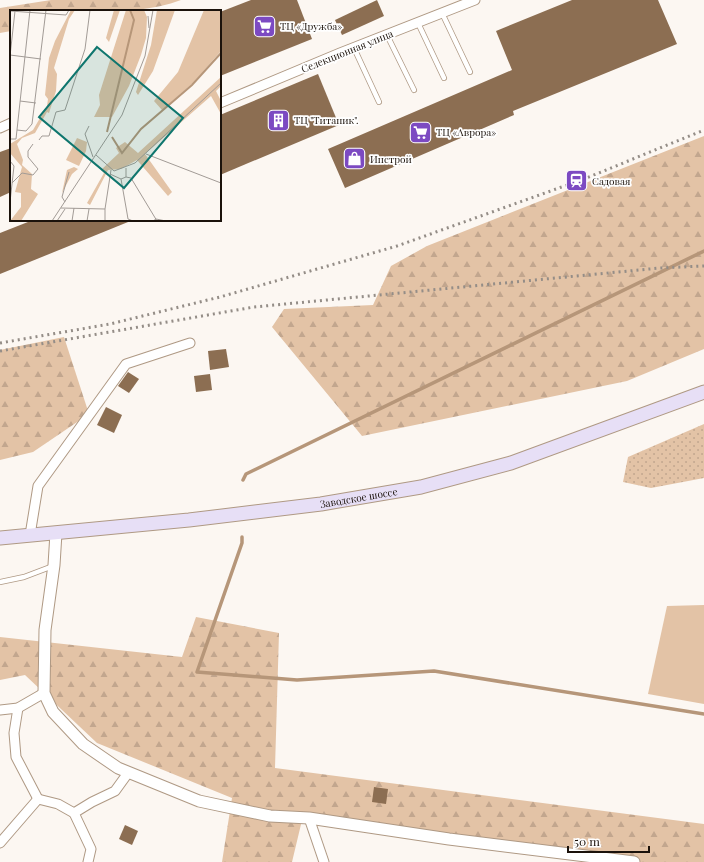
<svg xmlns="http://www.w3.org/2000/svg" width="704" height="862" font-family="'Playfair Display',serif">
  <defs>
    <pattern id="grass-dots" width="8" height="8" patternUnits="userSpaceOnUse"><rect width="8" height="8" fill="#e3c3a6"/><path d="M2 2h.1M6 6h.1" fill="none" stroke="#c2a68e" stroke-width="1.8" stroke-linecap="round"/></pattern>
    <pattern id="forest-firs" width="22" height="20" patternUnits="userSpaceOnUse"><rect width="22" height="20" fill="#e3c3a6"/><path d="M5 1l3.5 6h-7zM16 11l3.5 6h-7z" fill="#c2a68e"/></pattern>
  </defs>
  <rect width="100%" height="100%" fill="#fcf7f2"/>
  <path fill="url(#grass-dots)" d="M704,424V478L651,488L623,482L628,457Z"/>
  <g fill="url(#forest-firs)">
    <path d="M51,0H181C134,18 62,11 11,11V31L0,33V8Z"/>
    <path d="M704,136V349L627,381L362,436L272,327L284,309L373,305L391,266L427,246Z"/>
    <path d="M64,337L89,414L33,452L0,460V350Z"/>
    <path d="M196,617L279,633L275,768L704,824V862H608L303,816L292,862H222L232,798L97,743L25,675L0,680V637L182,657Z"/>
  </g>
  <path fill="#e3c3a6" d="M704,605V704L648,694L667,606Z"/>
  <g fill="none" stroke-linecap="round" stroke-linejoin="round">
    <g stroke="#b69679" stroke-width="3.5">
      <path d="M243,480L246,474L704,251"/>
      <path d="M242,537V543L197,672L297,680L434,671L704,714"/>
    </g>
  </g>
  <g fill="#8c6e52">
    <path d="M251,0H297L312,39L220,76V12Z"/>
    <path d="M377,0L384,16L342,35L335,20Z"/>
    <path d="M572,0H658L677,44L513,111L514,115L345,188L328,149L512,70L496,31Z"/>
    <path d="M318,74L339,125L220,175V115Z"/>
    <path d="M11,148V192L0,197V152Z"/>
    <path d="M33,220H133L0,274V233Z"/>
    <path d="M226,349L229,367L210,370L208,351Z"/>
    <path d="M128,372L139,379L129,393L118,386Z"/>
    <path d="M210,374L212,390L196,392L194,376Z"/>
    <path d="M106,407L122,415L114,433L97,425Z"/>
    <path d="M374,787L388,789L386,804L372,802Z"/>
    <path d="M125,825L138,831L132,845L119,839Z"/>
  </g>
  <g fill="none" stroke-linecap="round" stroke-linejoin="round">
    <defs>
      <g id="service">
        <path d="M442,13L470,72"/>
        <path d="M418,23L444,78"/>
        <path d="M387,35L414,90"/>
        <path d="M354,48L379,102"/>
        <path d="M0,582L24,577L53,566"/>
      </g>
      <g id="minor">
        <path d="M220,103L340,53L475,0"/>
        <path d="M0,128L11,123"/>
        <path d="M30,535L38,486L126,364L190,343"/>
        <path d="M18,708L14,733L16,757L38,799"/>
        <path d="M0,710L18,708L44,693"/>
        <path d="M309,818L324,862"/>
        <path d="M0,843L38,799L58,804L74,813"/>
        <path d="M88,862L91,849L74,813L92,802L115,791L128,773"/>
      </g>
      <path id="tertiary" d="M56,533L54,565L45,630L44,693L53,712L83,744L118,768L199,801L270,816L309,818L449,839L634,862"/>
      <g id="secondary">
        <path id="s1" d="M0,538L189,520L321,504L421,487L511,463L704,392"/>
      </g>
    </defs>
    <use href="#service" stroke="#af9984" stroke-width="6"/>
    <use href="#minor" stroke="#af9984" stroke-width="11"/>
    <use href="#tertiary" stroke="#af9984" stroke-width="13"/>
    <use href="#secondary" stroke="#af9984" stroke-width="15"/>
    <use href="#service" stroke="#fff" stroke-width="4.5"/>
    <use href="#minor" stroke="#fff" stroke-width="9"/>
    <use href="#tertiary" stroke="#fff" stroke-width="11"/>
    <use href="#secondary" stroke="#e7dff6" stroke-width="13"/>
    <g stroke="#948d87" stroke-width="3" stroke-dasharray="2 4" stroke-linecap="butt">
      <path d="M0,343L110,324L220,297L397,246L584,179L704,130"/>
      <path d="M0,351L254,307L660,268L704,266"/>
    </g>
  </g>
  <defs>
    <symbol id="supermarket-square" viewBox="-11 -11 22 22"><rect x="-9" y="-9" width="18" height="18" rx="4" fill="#7c4ac2" stroke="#fff"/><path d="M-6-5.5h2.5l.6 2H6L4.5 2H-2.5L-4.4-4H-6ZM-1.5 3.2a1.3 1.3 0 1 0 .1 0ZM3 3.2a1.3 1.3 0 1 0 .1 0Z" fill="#fff"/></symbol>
    <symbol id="building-square" viewBox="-11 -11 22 22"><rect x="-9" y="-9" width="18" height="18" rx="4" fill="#7c4ac2" stroke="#fff"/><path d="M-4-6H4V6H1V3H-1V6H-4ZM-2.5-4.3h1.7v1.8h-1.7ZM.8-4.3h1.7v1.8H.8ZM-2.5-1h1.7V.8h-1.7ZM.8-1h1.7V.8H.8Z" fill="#fff"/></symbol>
    <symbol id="shop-square" viewBox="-11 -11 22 22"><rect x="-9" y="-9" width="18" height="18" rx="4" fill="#7c4ac2" stroke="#fff"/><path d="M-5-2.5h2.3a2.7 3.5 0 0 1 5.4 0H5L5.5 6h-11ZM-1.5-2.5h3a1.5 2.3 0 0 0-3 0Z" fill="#fff"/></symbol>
    <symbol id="station-square" viewBox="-11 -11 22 22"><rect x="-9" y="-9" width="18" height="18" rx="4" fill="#7c4ac2" stroke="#fff"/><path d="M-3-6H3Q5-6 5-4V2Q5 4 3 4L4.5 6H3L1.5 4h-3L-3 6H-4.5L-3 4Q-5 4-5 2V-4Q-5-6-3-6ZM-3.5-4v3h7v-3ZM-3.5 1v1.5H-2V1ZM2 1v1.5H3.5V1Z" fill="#fff"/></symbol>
  </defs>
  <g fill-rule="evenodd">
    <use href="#supermarket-square" x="252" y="14" width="25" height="25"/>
    <use href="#building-square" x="266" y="108" width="25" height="25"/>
    <use href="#supermarket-square" x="408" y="120" width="25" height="25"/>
    <use href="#shop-square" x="342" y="146" width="25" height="25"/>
    <use href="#station-square" x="564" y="168" width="25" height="25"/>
  </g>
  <g text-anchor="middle" stroke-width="3.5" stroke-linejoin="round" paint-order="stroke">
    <g font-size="10" fill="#1b120b" stroke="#fff" text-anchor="start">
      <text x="280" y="30">ТЦ «Дружба»</text>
      <text x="294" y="124">ТЦ "Титаник".</text>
      <text x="436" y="136">ТЦ «Аврора»</text>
      <text x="370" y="163">Инстрой</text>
      <text x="592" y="185">Садовая</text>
    </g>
    <g font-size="10" fill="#1b120b" stroke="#fff">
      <text transform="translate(347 51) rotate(-22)" y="4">Селекционная улица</text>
      <text dy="4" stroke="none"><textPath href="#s1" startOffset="361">Заводское шоссе</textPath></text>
    </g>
  </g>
  <g transform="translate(10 10)">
    <rect width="211" height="211" fill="#fcf7f2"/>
    <path d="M147,0H165L143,61L128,85L126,82L141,35Z" fill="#e3c3a6"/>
    <path d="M61,0H65L59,9L44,58L47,64L46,81L39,103L37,102L25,123L12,128L7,134L13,150L12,155L22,164L21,179L28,184L11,211H0L11,197V183L5,182L12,157L0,143V134L23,120L37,96L38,89L35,85L39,48L45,31ZM104,0H110L99,32L96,28ZM116,0H134L137,7L136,28L131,45L119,76L102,107H84L90,95L89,85ZM211,67V76L206,81L211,91V104L201,86L135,144L162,182L158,186L127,150L111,159L98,160L80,195L77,193L94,163L91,160L109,143L106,138L115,132L128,143ZM67,128L77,132L76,141L69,156L56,150ZM64,157L68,159L62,164L52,183L57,160Z" fill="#e3c3a6"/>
    <path d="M194,0H211V41L183,73L152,100L144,91L168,62Z" fill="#e3c3a6"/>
    <path fill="none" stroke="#b69679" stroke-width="2" d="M97,122L124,10L120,0M102,127L112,143L131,119L182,75L211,43"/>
    <path fill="none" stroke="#a29b96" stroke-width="1" d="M0,1L56,5L59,0M138,6L139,18M0,45L31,49M0,46L5,1M10,91L26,93M79,116L75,124L83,147M7,120L16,121L22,114L36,0M0,129H6L20,0M29,130L32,126H39L46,102L55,100L75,39L80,0M136,144L211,173M86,145L104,161L125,153L211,73M0,151L4,156L0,192M116,158V167L121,168L147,211M100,164L111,169M116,167L111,169L117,203L118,209L123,211M2,173L12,163L23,165L28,159L18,147V141L23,134M55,192L52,187L59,162M51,198L95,199M42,211L112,105L135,46L143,0M47,211L55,199M62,211L64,198M77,211L79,199M95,211V199L101,160M143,211L146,209L156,211"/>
    <path fill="#0f766e" fill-opacity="0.15" stroke="#0f766e" stroke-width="2" d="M87,37L173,108L114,178L29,107Z"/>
    <rect width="211" height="211" fill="none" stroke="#1b120b" stroke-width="2"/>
  </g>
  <path d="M568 846v6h81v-6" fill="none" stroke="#1b120b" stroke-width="2"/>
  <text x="574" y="846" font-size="12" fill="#1b120b" stroke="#ffffff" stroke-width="3" paint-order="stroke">50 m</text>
</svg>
